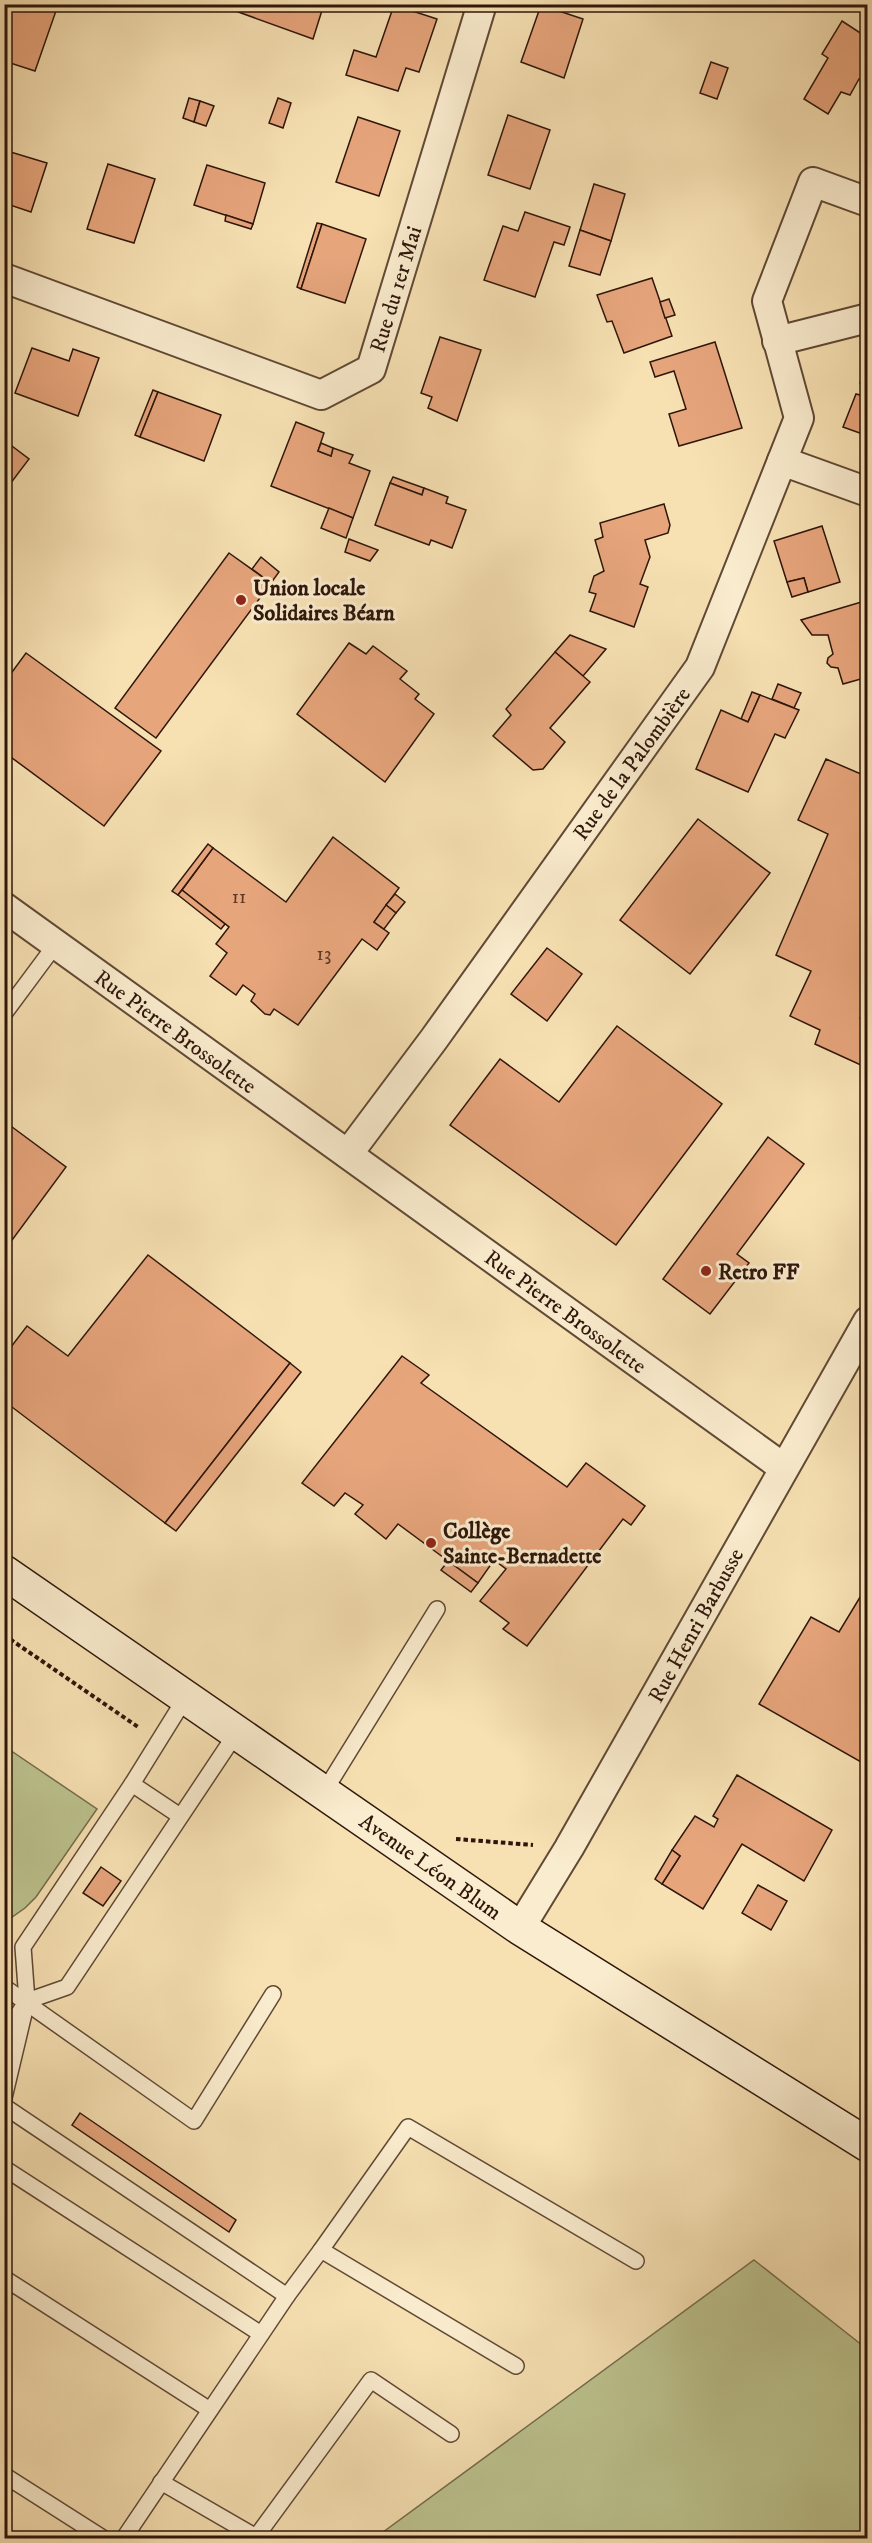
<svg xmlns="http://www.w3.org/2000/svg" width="872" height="2543" font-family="'IM FELL DW Pica',serif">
  <rect width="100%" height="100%" fill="#f7e1b3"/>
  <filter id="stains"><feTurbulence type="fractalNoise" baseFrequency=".00333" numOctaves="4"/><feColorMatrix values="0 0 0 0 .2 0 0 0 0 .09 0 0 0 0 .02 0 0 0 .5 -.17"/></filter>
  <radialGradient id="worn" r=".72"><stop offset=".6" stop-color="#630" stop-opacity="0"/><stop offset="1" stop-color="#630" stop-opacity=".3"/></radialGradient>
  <g fill="#bcc38e" stroke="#756c4c" stroke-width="1.5">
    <path d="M4,1746L97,1809L36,1897L25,1908L5,1922Z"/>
    <path d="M754,2260L867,2349V2538H375Z"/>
  </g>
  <g fill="#e7a57c" stroke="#2e160b" stroke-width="1.5">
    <path d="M7,4H47L57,8L35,71L4,61V12Z"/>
    <path d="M232,4H324L313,39L230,9Z"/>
    <path d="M394,5L437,19L419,72L406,68L398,91L346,75L354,50L376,57Z"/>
    <path d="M541,5L583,19L564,78L521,62Z"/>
    <path d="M842,21L868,38V80L866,83L859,79L850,95L841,92L828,114L804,99L828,58L822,54Z"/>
    <path d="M711,62L728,68L717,99L700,93Z"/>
    <path d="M189,98L200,101L194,122L183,118Z"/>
    <path d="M278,98L291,103L283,128L269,123Z"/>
    <path d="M200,101L214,106L206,126L194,122Z"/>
    <path d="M508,115L550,130L530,189L488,175Z"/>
    <path d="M358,117L400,131L379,196L336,182Z"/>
    <path d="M4,150L47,163L31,212L4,203Z"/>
    <path d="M108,164L155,179L134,243L87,229Z"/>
    <path d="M207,165L265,183L253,224L194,205Z"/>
    <path d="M594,184L625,194L611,241L580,230Z"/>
    <path d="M525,212L570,227L564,245L554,242L535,297L484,280L503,226L518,231Z"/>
    <path d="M226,215L253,224L251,229L225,221Z"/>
    <path d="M317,223L322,224L301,289L297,287Z"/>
    <path d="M322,224L366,239L345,303L301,289Z"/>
    <path d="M580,230L611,241L600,275L569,266Z"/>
    <path d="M652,278L672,336L624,353L612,321L607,322L597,295Z"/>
    <path d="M669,299L675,315L665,318L660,302Z"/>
    <path d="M440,337L481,350L457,421L428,408L432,397L421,393Z"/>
    <path d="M715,342L742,428L679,446L669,414L686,409L674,371L655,377L650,362Z"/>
    <path d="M32,348L69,361L73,349L99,358L78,416L15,393Z"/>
    <path d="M868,364V436L843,427L856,394L860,395L864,385L860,383Z"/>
    <path d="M153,390L158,392L140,437L135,435Z"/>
    <path d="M158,392L221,415L204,461L140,437Z"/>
    <path d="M296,422L324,433L318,451L331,456L333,448L353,455L349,463L370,471L353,518L271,486Z"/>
    <path d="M4,440L29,459L4,492Z"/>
    <path d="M321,443L333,448L331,456L318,451Z"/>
    <path d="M393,477L424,488L422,495L390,483Z"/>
    <path d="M390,483L422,495L424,488L448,497L446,503L466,510L452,548L431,540L429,545L375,525Z"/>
    <path d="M664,504L670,525L668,533L645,540L650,557L640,584L648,587L634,627L590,611L596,594L589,592L594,576L604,571L595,540L603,537L600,523Z"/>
    <path d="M329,508L353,518L346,538L321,528Z"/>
    <path d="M822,526L840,582L808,592L804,578L787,582L774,541Z"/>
    <path d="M349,539L378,550L370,561L345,552Z"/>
    <path d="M229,553L271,583L156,738L115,708Z"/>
    <path d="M261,557L279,572L271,583L252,569Z"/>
    <path d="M804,578L808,592L792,597L787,582Z"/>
    <path d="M868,600V677L843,684L838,668L831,667L827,663L828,658L833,654L828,635H812L801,620Z"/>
    <path d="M570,635L606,649L583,676L555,652Z"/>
    <path d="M349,643L366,654L373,646L407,671L400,679L419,694L415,699L434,714L385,782L297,714Z"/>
    <path d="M555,652L590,682L550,728L565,742L543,769L533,770L493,736L511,715L506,709Z"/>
    <path d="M26,653L161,751L104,826L4,752V683Z"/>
    <path d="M778,684L801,693L794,708L772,699Z"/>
    <path d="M752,692L760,695L748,722L741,719Z"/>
    <path d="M760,695L799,710L785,738L775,734L748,792L696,769L721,710L748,722Z"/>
    <path d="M826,759L868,777V1003L860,1018L868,1022V1056L863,1066L815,1044L820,1030L790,1016L811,971L776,955L828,834L798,820Z"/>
    <path d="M698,819L770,873L690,974L620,920Z"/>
    <path d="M333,837L399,888L374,922L389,933L377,950L362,939L298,1025L274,1009L270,1015L265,1014L251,1001L255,994L243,985L236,995L210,976L227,953L216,944L229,927L182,890L213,848L286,902Z"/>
    <path d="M208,844L213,848L178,895L172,891Z"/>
    <path d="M182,890L225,924L221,929L178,895Z"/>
    <path d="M395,894L405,902L396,913L386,905Z"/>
    <path d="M386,905L396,913L384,929L374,922Z"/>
    <path d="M547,948L582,974L547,1021L511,994Z"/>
    <path d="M617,1026L722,1104L616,1245L450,1125L500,1059L559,1102Z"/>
    <path d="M4,1121L66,1167L4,1251Z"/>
    <path d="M768,1137L804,1164L737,1254L749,1263L710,1314L663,1279Z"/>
    <path d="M148,1255L290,1363L165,1523L4,1401V1342L11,1347L27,1326L68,1356Z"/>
    <path d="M402,1356L429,1375L421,1383L567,1487L586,1463L645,1506L631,1525L623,1519L527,1646L503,1629L509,1623L480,1601L506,1569L494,1560L478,1583L398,1524L386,1539L355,1514L363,1505L345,1493L334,1506L302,1483Z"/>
    <path d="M290,1363L301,1372L176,1531L165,1523Z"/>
    <path d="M448,1561L478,1583L471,1592L441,1570Z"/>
    <path d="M868,1584V1766L759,1704L811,1617L839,1632Z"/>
    <path d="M737,1775L832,1830L804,1881L742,1844L703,1909L662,1884L680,1856L672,1850L695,1816L714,1827L718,1819L713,1816Z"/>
    <path d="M672,1850L680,1856L662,1884L655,1879Z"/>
    <path d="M101,1867L121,1881L103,1906L83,1893Z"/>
    <path d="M758,1885L787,1901L771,1930L742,1913Z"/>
    <path d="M80,2113L236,2220L229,2232L72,2125Z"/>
  </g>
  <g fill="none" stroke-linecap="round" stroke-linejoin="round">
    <defs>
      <g id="lane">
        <path d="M4,1014L56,944"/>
        <path d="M132,1784L180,1816"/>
        <path d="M324,1792L437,1609"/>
        <path d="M4,1987L194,2121L273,1994"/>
        <path d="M4,2035L27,2001L67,1987L237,1732"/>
        <path d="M4,2098L27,2001L23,1947L132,1784L186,1697"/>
        <path d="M4,2106L287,2296L321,2250L516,2366"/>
        <path d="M4,2168L261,2334"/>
        <path d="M321,2250L408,2127L636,2261"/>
        <path d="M4,2278L210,2410"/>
        <path d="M4,2475L103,2538"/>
        <path d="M161,2482L256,2537L371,2380L451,2434"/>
        <path d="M124,2538L287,2296"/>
      </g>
      <g id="street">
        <path d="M4,278L321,395L371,369L481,7L480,4"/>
        <path d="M777,341L868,318"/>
        <path d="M782,461L868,492"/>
        <path d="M4,907L784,1468"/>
        <path d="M348,1154L434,1039L700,667L799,418L767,301L813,182L868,202"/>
        <path d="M520,1928L569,1848L868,1321"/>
      </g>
      <path id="secondary" d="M4,1572L520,1928L868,2145"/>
    </defs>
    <use href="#lane" stroke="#604935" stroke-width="18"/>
    <use href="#street" stroke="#604935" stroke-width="32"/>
    <use href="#secondary" stroke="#2e160b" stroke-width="36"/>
    <g stroke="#2e160b" stroke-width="4" stroke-dasharray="4.5 3" stroke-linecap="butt">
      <path d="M4,1635L138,1727"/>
      <path d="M456,1839L533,1845"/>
    </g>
    <use href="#lane" stroke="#faecce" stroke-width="15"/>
    <use href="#street" stroke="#faecce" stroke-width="28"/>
    <use href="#secondary" stroke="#faecce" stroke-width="33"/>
  </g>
  <g fill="#8f2418" stroke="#faecce" stroke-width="2">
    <circle cx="241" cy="600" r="6"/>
    <circle cx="706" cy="1271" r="6"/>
    <circle cx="431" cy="1543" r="6"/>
  </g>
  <g text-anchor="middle" stroke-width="6" stroke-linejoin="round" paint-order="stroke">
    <g font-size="20" fill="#5c3a27">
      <text x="239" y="903">11</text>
      <text x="324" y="960">13</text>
    </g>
    <g font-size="22" fill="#2e160b" stroke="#faecce">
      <text transform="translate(395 289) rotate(-73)" y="8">Rue du 1er Mai</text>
      <text transform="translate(631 763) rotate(-54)" y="8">Rue de la Palombière</text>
      <text transform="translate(176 1031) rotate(36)" y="8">Rue Pierre Brossolette</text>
      <text transform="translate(566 1311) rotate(36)" y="8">Rue Pierre Brossolette</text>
      <text transform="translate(695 1625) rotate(-61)" y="8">Rue Henri Barbusse</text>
      <text transform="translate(431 1866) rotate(35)" y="8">Avenue Léon Blum</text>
    </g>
    <g font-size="22" font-weight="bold" fill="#2e160b" stroke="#faecce" text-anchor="start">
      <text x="253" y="595">Union locale<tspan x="253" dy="25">Solidaires Béarn</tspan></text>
      <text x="718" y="1279">Retro FF</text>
      <text x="443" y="1538">Collège<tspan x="443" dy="25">Sainte-Bernadette</tspan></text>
    </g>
  </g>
  <rect width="872" height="2543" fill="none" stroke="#f7e1b3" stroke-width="24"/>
  <rect x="6" y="6" width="860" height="2531" fill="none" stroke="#2e160b" stroke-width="3"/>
  <rect x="12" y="12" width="848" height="2519" fill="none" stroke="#2e160b" stroke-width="1.5"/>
  <rect width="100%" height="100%" filter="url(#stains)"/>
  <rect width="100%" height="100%" fill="url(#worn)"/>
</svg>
